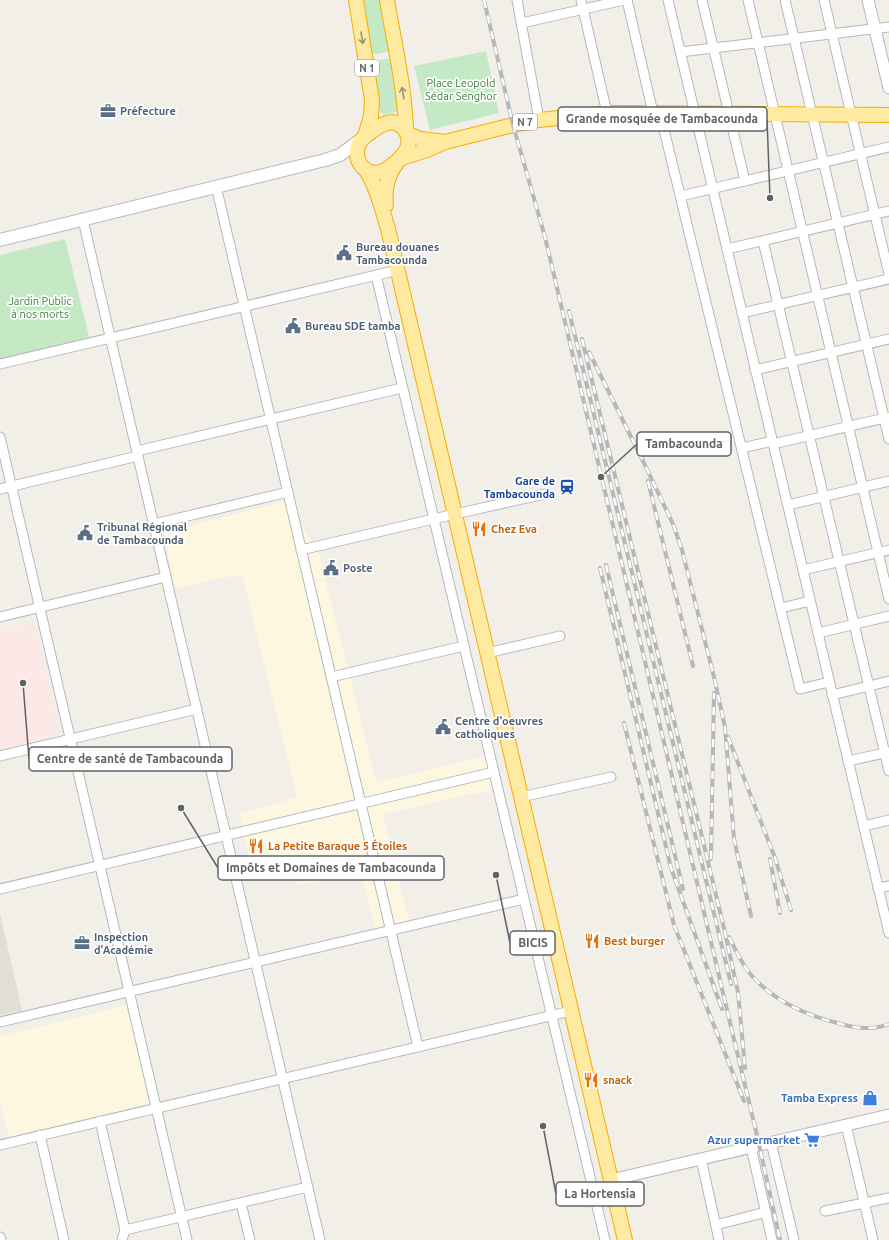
<svg xmlns="http://www.w3.org/2000/svg" width="889" height="1240" font-family="Ubuntu,sans-serif">
  <rect width="100%" height="100%" fill="#f1efe8"/>
  <g fill="#fef7e0">
    <path d="M284,501L318,551L376,782L486,756L494,789L383,814L409,923L376,931L361,873L298,885L292,863L252,873L240,814L297,797L242,574L175,588L164,533Z"/>
    <path d="M126,1005L150,1103L9,1138L0,1102V1036Z"/>
  </g>
  <path fill="#e1ded6" d="M0,914L22,1010L0,1015Z"/>
  <path fill="#fce8e6" d="M33,623L59,736L0,750V631Z"/>
  <g fill="#c5e8c5">
    <path d="M361,0H383L391,51L370,55Z"/>
    <path d="M486,51L499,113L430,130L414,66Z"/>
    <path d="M392,58L399,111L384,115L380,112L371,62Z"/>
    <path d="M65,239L89,337L0,359V255Z"/>
  </g>
  <g fill="none" stroke-linecap="round" stroke-linejoin="round">
    <defs>
      <g id="minor">
        <path d="M517,0L539,120"/>
        <path d="M581,0L607,113"/>
        <path d="M627,0L653,113"/>
        <path d="M668,0L889,933"/>
        <path d="M702,0L745,181"/>
        <path d="M748,0L889,599"/>
        <path d="M785,0L889,439"/>
        <path d="M824,0L889,274"/>
        <path d="M522,23L624,0"/>
        <path d="M680,52L889,27"/>
        <path d="M660,113L800,689L829,682"/>
        <path d="M216,186L418,1047"/>
        <path d="M681,196L889,147"/>
        <path d="M83,220L320,1240"/>
        <path d="M763,241L889,771"/>
        <path d="M727,249L889,211"/>
        <path d="M376,275L605,1240"/>
        <path d="M742,313L889,279"/>
        <path d="M0,364L398,270"/>
        <path d="M755,370L889,339"/>
        <path d="M0,437L187,1240"/>
        <path d="M773,444L889,417"/>
        <path d="M742,448L772,441"/>
        <path d="M137,451L402,388"/>
        <path d="M0,489L138,456"/>
        <path d="M788,505L889,481"/>
        <path d="M154,524L288,492"/>
        <path d="M301,550L455,514L545,494"/>
        <path d="M803,570L889,550"/>
        <path d="M781,608L810,601"/>
        <path d="M0,617L166,577"/>
        <path d="M818,633L889,616"/>
        <path d="M487,653L560,636"/>
        <path d="M331,677L464,646"/>
        <path d="M832,695L889,681"/>
        <path d="M0,756L197,709"/>
        <path d="M848,761L889,752"/>
        <path d="M521,797L611,777"/>
        <path d="M864,826L889,820"/>
        <path d="M878,888L889,886"/>
        <path d="M0,889L494,772"/>
        <path d="M0,1022L524,899"/>
        <path d="M100,1121L125,1230L122,1240"/>
        <path d="M846,1125L873,1240"/>
        <path d="M40,1135L64,1240"/>
        <path d="M771,1142L794,1240"/>
        <path d="M0,1145L571,1011"/>
        <path d="M751,1147L772,1240"/>
        <path d="M701,1159L719,1240"/>
        <path d="M241,1203L250,1240"/>
        <path d="M825,1211L889,1198"/>
        <path d="M716,1225L766,1212"/>
        <path d="M125,1230L308,1187"/>
        <path d="M0,1237L1,1240"/>
      </g>
      <g id="tertiary">
        <path d="M868,0L889,88"/>
        <path d="M611,1180L889,1115"/>
      </g>
      <path id="secondary" d="M0,240L325,160L340,155L363,138"/>
      <g id="trunk">
        <path d="M356,0L372,100L371,116L365,136"/>
        <path d="M408,134L420,139L445,142"/>
        <path d="M399,159L427,150L445,142L513,125L539,120L607,113L889,115"/>
        <path d="M396,162C388,169 379,176 368,171C355,164 354,149 362,139C365,136 369,134 372,131C383,123 397,116 406,132"/>
        <path d="M366,170C377,188 382,209 388,229L625,1240"/>
        <path d="M386,205C384,189 388,173 399,160C402,155 407,151 408,145C410,138 406,133 406,127C404,84 394,42 387,0"/>
      </g>
    </defs>
    <use href="#minor" stroke="#b5b8bc" stroke-width="11"/>
    <use href="#tertiary" stroke="#b5b8bc" stroke-width="13"/>
    <use href="#secondary" stroke="#b6babf" stroke-width="14"/>
    <use href="#trunk" stroke="#f9ab00" stroke-width="16"/>
    <use href="#minor" stroke="#fff" stroke-width="9"/>
    <use href="#tertiary" stroke="#fff" stroke-width="11"/>
    <use href="#secondary" stroke="#fff" stroke-width="12"/>
    <use href="#trunk" stroke="#feeaa1" stroke-width="14"/>
    <defs>
      <g id="rail">
        <path d="M484,0L513,125L545,237L732,1031L756,1131L780,1240"/>
        <path d="M569,311L731,984"/>
        <path d="M582,339L723,924L738,992L745,1068"/>
        <path d="M589,352L643,461L673,524L682,550L714,677L725,727L734,839L751,916"/>
        <path d="M648,481L693,666"/>
        <path d="M606,565L683,889"/>
        <path d="M600,568L671,868L722,1009"/>
        <path d="M624,723L674,925L744,1101"/>
        <path d="M728,737L775,858L791,910"/>
        <path d="M711,859L714,693"/>
        <path d="M770,859L780,913"/>
        <path d="M729,937C736,950 742,965 752,976C775,1002 808,1016 841,1024C848,1026 857,1028 865,1028C873,1028 881,1027 889,1024"/>
      </g>
    </defs>
    <use href="#rail" stroke="#b6b7b8" stroke-width="4"/>
    <use href="#rail" stroke="#fff" stroke-width="2.5" stroke-dasharray="8" stroke-linecap="butt"/>
  </g>
  <defs><path id="oneway-shaft" d="M-6 0H5M1.5-3L5.5 0L1.5 3" fill="none" stroke-width="1.6" stroke-linecap="round" stroke-linejoin="round"/></defs>
  <g stroke="#97927c">
    <use href="#oneway-shaft" transform="translate(362 38) rotate(80)"/>
    <use href="#oneway-shaft" transform="translate(403 93) rotate(-99)"/>
  </g>
  <defs>
    <symbol id="office-bare" viewBox="-9 -9 18 18"><path d="M-6-3h4V-5.5h4V-3h4V5H-6ZM-1-4.5V-3h2v-1.5ZM-6 0V1H6V0Z" fill="#5c6f8a" stroke="#fff" stroke-width="2.5" paint-order="stroke"/></symbol>
    <symbol id="civic-bare" viewBox="-9 -9 18 18"><path d="M-.6-6.5H3V-4.5H.6V-3L4-1V1h2V6H-6V1h2V-1L-.6-3ZM-1.2 2.5V6h2.4V2.5Z" fill="#5c6f8a" stroke="#fff" stroke-width="2.5" paint-order="stroke"/></symbol>
    <symbol id="station-bare" viewBox="-9 -9 18 18"><path d="M-3-6H3Q5-6 5-4V2Q5 4 3 4L4.5 6H3L1.5 4h-3L-3 6H-4.5L-3 4Q-5 4-5 2V-4Q-5-6-3-6ZM-3.5-4v3h7v-3ZM-3.5 1v1.5H-2V1ZM2 1v1.5H3.5V1Z" fill="#1a4fb4" stroke="#fff" stroke-width="2.5" paint-order="stroke"/></symbol>
    <symbol id="restaurant-bare" viewBox="-9 -9 18 18"><path d="M-5-6h1v4h1v-4h1v4h1v-4h1v5L-1.5 .5V6h-2V.5L-5-1ZM5-6V6H3V1.5H1.5Q1.5-4 5-6Z" fill="#e8710a" stroke="#fff" stroke-width="2.5" paint-order="stroke"/></symbol>
    <symbol id="shop-bare" viewBox="-9 -9 18 18"><path d="M-5-2.5h2.3a2.7 3.5 0 0 1 5.4 0H5L5.5 6h-11ZM-1.5-2.5h3a1.5 2.3 0 0 0-3 0Z" fill="#3f7fe0" stroke="#fff" stroke-width="2.5" paint-order="stroke"/></symbol>
    <symbol id="supermarket-bare" viewBox="-9 -9 18 18"><path d="M-6-5.5h2.5l.6 2H6L4.5 2H-2.5L-4.4-4H-6ZM-1.5 3.2a1.3 1.3 0 1 0 .1 0ZM3 3.2a1.3 1.3 0 1 0 .1 0Z" fill="#3f7fe0" stroke="#fff" stroke-width="2.5" paint-order="stroke"/></symbol>
  </defs>
  <g fill-rule="evenodd">
    <use href="#office-bare" x="97" y="100" width="22" height="22"/>
    <use href="#civic-bare" x="333" y="242" width="22" height="22"/>
    <use href="#civic-bare" x="282" y="315" width="22" height="22"/>
    <use href="#station-bare" x="556" y="476" width="22" height="22"/>
    <use href="#restaurant-bare" x="468" y="518" width="22" height="22"/>
    <use href="#civic-bare" x="74" y="522" width="22" height="22"/>
    <use href="#civic-bare" x="320" y="557" width="22" height="22"/>
    <use href="#civic-bare" x="432" y="716" width="22" height="22"/>
    <use href="#restaurant-bare" x="245" y="835" width="22" height="22"/>
    <use href="#restaurant-bare" x="581" y="930" width="22" height="22"/>
    <use href="#office-bare" x="71" y="932" width="22" height="22"/>
    <use href="#restaurant-bare" x="580" y="1069" width="22" height="22"/>
    <use href="#shop-bare" x="859" y="1087" width="22" height="22"/>
    <use href="#supermarket-bare" x="801" y="1129" width="22" height="22"/>
  </g>
  <g text-anchor="middle" stroke-width="3.5" stroke-linejoin="round" paint-order="stroke">
    <g fill="#fff" stroke="#8f9295" stroke-width="1">
      <rect x="355" y="60" width="24" height="16" rx="3"/>
      <rect x="513" y="114" width="24" height="16" rx="3"/>
    </g>
    <g font-size="10" font-weight="bold" fill="#5f6368">
      <text x="367" y="72">N 1</text>
      <text x="525" y="126">N 7</text>
    </g>
    <g font-size="11" fill="#348238" stroke="#fff">
      <text x="461" y="87">Place Leopold<tspan x="461" dy="13">Sédar Senghor</tspan></text>
      <text x="40" y="305">Jardin Public<tspan x="40" dy="13">à nos morts</tspan></text>
    </g>
    <g font-size="11" font-weight="bold" fill="#4e5e75" stroke="#fff" text-anchor="start">
      <text x="120" y="115">Préfecture</text>
      <text x="356" y="251">Bureau douanes<tspan x="356" dy="13">Tambacounda</tspan></text>
      <text x="305" y="330">Bureau SDE tamba</text>
      <text x="97" y="531">Tribunal Régional<tspan x="97" dy="13">de Tambacounda</tspan></text>
      <text x="343" y="572">Poste</text>
      <text x="455" y="725">Centre d'oeuvres<tspan x="455" dy="13">catholiques</tspan></text>
      <text x="94" y="941">Inspection<tspan x="94" dy="13">d'Académie</tspan></text>
    </g>
    <g font-size="11" font-weight="bold" fill="#164399" stroke="#fff" text-anchor="end">
      <text x="555" y="485">Gare de<tspan x="555" dy="13">Tambacounda</tspan></text>
    </g>
    <g font-size="11" font-weight="bold" fill="#c56008" stroke="#fff" text-anchor="start">
      <text x="491" y="533">Chez Eva</text>
      <text x="268" y="850">La Petite Baraque 5 Étoiles</text>
      <text x="604" y="945">Best burger</text>
      <text x="603" y="1084">snack</text>
    </g>
    <g font-size="11" font-weight="bold" fill="#366cbe" stroke="#fff" text-anchor="end">
      <text x="858" y="1102">Tamba Express</text>
      <text x="800" y="1144">Azur supermarket</text>
    </g>
  </g>
  <path fill="none" stroke="#5f6368" stroke-width="1.5" d="M770 198L767 119M601 477L637 444M23 683L29 759M181 808L218 868M496 875L510 943M543 1126L556 1194"/>
  <g fill="#5f6368" stroke="#fff" stroke-width="1.5">
    <circle cx="770" cy="198" r="4"/>
    <circle cx="601" cy="477" r="4"/>
    <circle cx="23" cy="683" r="4"/>
    <circle cx="181" cy="808" r="4"/>
    <circle cx="496" cy="875" r="4"/>
    <circle cx="543" cy="1126" r="4"/>
  </g>
  <g fill="#fff" stroke="#5f6368" stroke-width="1.5">
    <rect x="558" y="107" width="209" height="24" rx="4"/>
    <rect x="637" y="432" width="94" height="24" rx="4"/>
    <rect x="29" y="747" width="203" height="24" rx="4"/>
    <rect x="218" y="856" width="226" height="24" rx="4"/>
    <rect x="510" y="931" width="45" height="24" rx="4"/>
    <rect x="556" y="1182" width="88" height="24" rx="4"/>
  </g>
  <g font-size="12" text-anchor="middle" font-weight="bold" fill="#5f6368">
    <text x="662" y="123">Grande mosquée de Tambacounda</text>
    <text x="684" y="448">Tambacounda</text>
    <text x="130" y="763">Centre de santé de Tambacounda</text>
    <text x="331" y="872">Impôts et Domaines de Tambacounda</text>
    <text x="533" y="947">BICIS</text>
    <text x="600" y="1198">La Hortensia</text>
  </g>
</svg>
